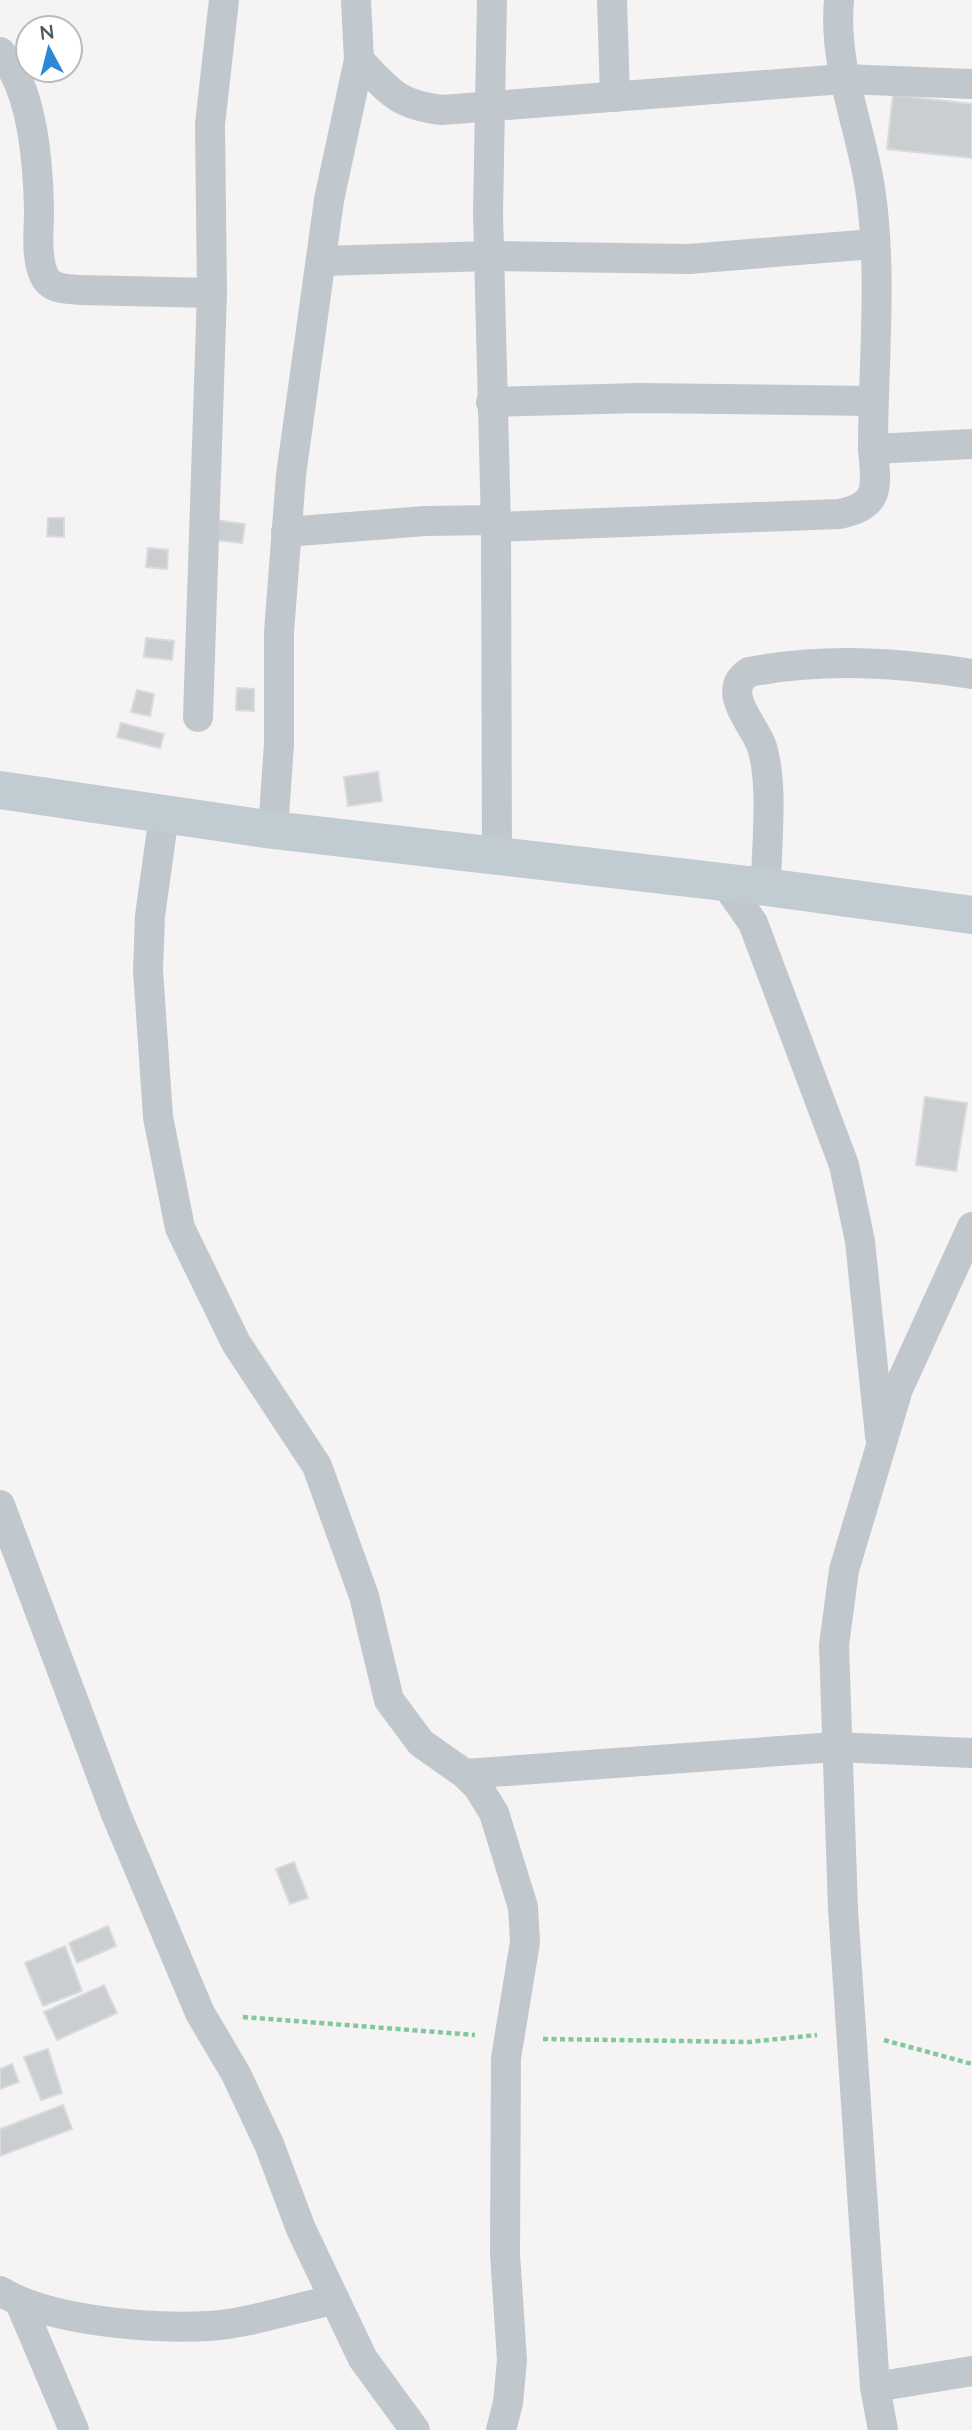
<svg xmlns="http://www.w3.org/2000/svg" width="972" height="2430" font-family="Lato,sans-serif">
  <rect width="100%" height="100%" fill="#f5f3f3"/>
  <g fill="#caced1" stroke="#d8dadd" stroke-width="2">
    <path d="M893,95L972,104V158L887,149Z"/>
    <path d="M48,518H64V537L47,536Z"/>
    <path d="M215,520L245,524L242,543L213,540Z"/>
    <path d="M148,548L168,550L167,569L146,567Z"/>
    <path d="M146,638L174,641L172,660L144,657Z"/>
    <path d="M237,688L254,689V711L236,710Z"/>
    <path d="M137,690L154,694L150,716L131,712Z"/>
    <path d="M121,723L164,734L160,748L117,737Z"/>
    <path d="M378,772L382,801L348,806L344,777Z"/>
    <path d="M925,1097L967,1103L956,1171L916,1165Z"/>
    <path d="M294,1862L308,1898L290,1904L276,1869Z"/>
    <path d="M108,1926L116,1946L77,1963L69,1943Z"/>
    <path d="M65,1946L82,1991L43,2006L25,1963Z"/>
    <path d="M104,1985L117,2013L57,2040L44,2012Z"/>
    <path d="M48,2049L62,2093L41,2100L24,2057Z"/>
    <path d="M12,2064L19,2082L0,2089V2069Z"/>
    <path d="M63,2105L72,2129L0,2156V2129Z"/>
  </g>
  <g fill="none" stroke-linecap="round" stroke-linejoin="round">
    <g stroke="#82c89e" stroke-width="4.5" stroke-dasharray="5 3.5" stroke-linecap="butt">
      <path d="M243,2017L475,2035"/>
      <path d="M543,2039L749,2042L817,2035"/>
      <path d="M884,2040L972,2064"/>
    </g>
    <g stroke="#c0c8ce" stroke-width="30">
      <path d="M492,0L488,213L496,527L497,855"/>
      <path d="M612,0L615,97"/>
      <path d="M0,52C33,88 38,162 39,210C39,230 35,261 46,279C54,290 69,289 81,290L212,293"/>
      <path d="M359,60C389,91 397,105 442,110L843,79L972,84"/>
      <path d="M321,261L490,256L689,259L873,244"/>
      <path d="M491,402L640,398L873,401"/>
      <path d="M873,449L972,444"/>
      <path d="M496,527L839,514C882,506 876,485 873,449C873,363 883,273 870,188C860,124 833,66 839,0"/>
      <path d="M286,532L425,521L495,520"/>
      <path d="M198,717L212,293L210,124L224,0"/>
      <path d="M164,815L150,916L148,970L158,1117L180,1228L236,1343L317,1466L364,1596L389,1700L421,1743L465,1774L478,1787L494,1813L523,1907L525,1942L506,2058L505,2254L512,2360L508,2403L501,2430"/>
      <path d="M273,830L279,744V632L291,475L329,200L359,60L356,0"/>
      <path d="M725,883L753,923L844,1165L860,1241L880,1436"/>
      <path d="M766,887C766,846 774,787 762,747C755,725 719,692 749,672C824,658 897,662 972,674"/>
      <path d="M0,1505L116,1814L200,2013L236,2074L269,2144L301,2229L363,2359L415,2430"/>
      <path d="M465,1774L835,1747L972,1753"/>
      <path d="M0,2291C49,2321 149,2329 208,2326C247,2324 294,2308 333,2300"/>
      <path d="M20,2303L74,2430"/>
      <path d="M875,2387L972,2371"/>
      <path d="M883,2430L875,2387L843,1909L834,1645L844,1570L898,1389L972,1227"/>
    </g>
    <path stroke="#c1cbd2" stroke-width="38" d="M0,790L273,830L766,887L972,915"/>
  </g>
  <g transform="translate(49 49) rotate(353)"><circle r="33" fill="#ffffff" stroke="#b7bcbf" stroke-width="2"/>
  <path d="M0-5L12 26L0 18L-12 26Z" fill="#2d88d5"/>
  <text y="-10" font-size="19" font-weight="bold" text-anchor="middle" fill="#4c585f">N</text>
  </g>
</svg>
